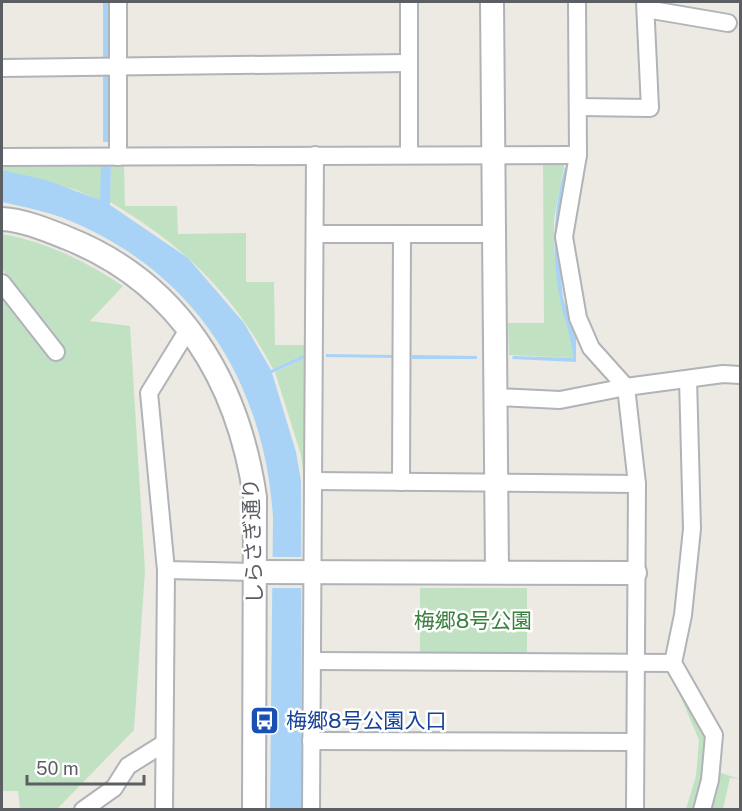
<svg xmlns="http://www.w3.org/2000/svg" width="742" height="811" font-family="'Public Sans','Noto Sans JP',sans-serif">
  <rect width="100%" height="100%" fill="#eceae3"/>
  <g fill="#c1e2c2">
    <path d="M543,161H565L554,219V249L560,299L572,339L573,358L509,355L508,323H544Z"/>
    <path d="M111,164H124L125,206H177L178,234L246,233V282H274L275,345H307V353L273,369C233,293 183,245 110,202Z"/>
    <path d="M2,165H101V201L76,190L2,170Z"/>
    <path d="M2,234C46,242 86,261 123,286L90,321L130,326L145,571L134,730L57,809H20L18,791H2V283L27,301L2,269Z"/>
    <path d="M307,357L305,488L301,455L275,372Z"/>
    <rect x="420" y="588" width="107" height="66"/>
    <path d="M671,674L707,738L704,777L695,809H686L696,776L699,740Z"/>
    <path d="M718,772L740,779L730,778L723,809L710,810Z"/>
  </g>
  <g fill="#a8d3f7">
    <rect x="103" y="2" width="8" height="140"/>
    <path d="M101,166H111L110,205L188,258L244,323L271,370L305,354V358L272,373L296,452L301,481L302,809H270L273,517C264,382 195,272 68,220C46,211 24,207 2,202V170L46,180L100,200Z"/>
    <path d="M565,167L568,169L558,219V249L563,298L576,338V362L512,359L513,356L573,358C572,337 564,320 560,299C551,255 553,211 565,167Z"/>
    <path d="M326,354L392,355V358L326,357Z"/>
    <path d="M412,355L477,356V359H412Z"/>
  </g>
  <rect fill="#eceae3" x="272" y="557" width="30" height="31"/>
  <g fill="none" stroke-linecap="round" stroke-linejoin="round">
    <defs>
      <g id="street">
        <path d="M577,2L578,155L564,237L578,318L591,348L626,387L637,484L635,810"/>
        <path d="M646,9L728,23"/>
        <path d="M2,68L408,63"/>
        <path d="M579,107L650,108L645,2"/>
        <path d="M409,155V2"/>
        <path d="M2,157L578,155"/>
        <path d="M118,157V2"/>
        <path d="M316,234H494"/>
        <path d="M2,283L56,352"/>
        <path d="M688,379L692,529L683,615L673,663L714,735L710,780L702,810"/>
        <path d="M495,397L560,400L626,387L723,374L740,375"/>
        <path d="M313,481L637,484"/>
        <path d="M401,482L402,235"/>
        <path d="M166,570L255,572"/>
        <path d="M312,661L673,663"/>
        <path d="M311,741L635,742"/>
        <path d="M83,810L114,788L128,766L163,744"/>
        <path d="M164,810L166,570L149,393L189,328"/>
        <path d="M311,810L315,155"/>
      </g>
      <g id="secondary">
        <path d="M492,2L497,572"/>
        <path d="M2,219C23,220 47,230 67,238C180,283 238,381 255,497L254,810"/>
        <path d="M255,572L635,573"/>
      </g>
    </defs>
    <use href="#street" stroke="#b0b3b7" stroke-width="20"/>
    <use href="#secondary" stroke="#afb2b7" stroke-width="26"/>
    <use href="#street" stroke="#fff" stroke-width="16"/>
    <use href="#secondary" stroke="#fff" stroke-width="22"/>
  </g>
  <defs>
    <symbol id="bus-square" viewBox="-11 -11 22 22"><rect x="-9" y="-9" width="18" height="18" rx="4" fill="#1a4fb4" stroke="#fff"/><path d="M-5-6H5V4H4V6H2V4H-2V6H-4V4H-5ZM-3.5-4V0h7V-4ZM-3.5 1.2v1.5H-2V1.2ZM2 1.2v1.5H3.5V1.2Z" fill="#fff"/></symbol>
  </defs>
  <g fill-rule="evenodd">
    <use href="#bus-square" x="248" y="704" width="33" height="33"/>
  </g>
  <g text-anchor="middle" stroke-width="5" stroke-linejoin="round" paint-order="stroke">
    <g font-size="21" fill="#5b5e62" stroke="#fff">
      <text transform="translate(253 541) rotate(-92)" y="7">しらさぎ通り</text>
    </g>
    <g font-size="21" fill="#3c8040" stroke="#fff">
      <text x="473" y="628">梅郷8号公園</text>
    </g>
    <g font-size="21" fill="#164399" stroke="#fff" text-anchor="start">
      <text x="286" y="728">梅郷8号公園入口</text>
    </g>
  </g>
  <rect width="742" height="811" fill="none" stroke="#5b5e62" stroke-width="6"/>
  <path d="M27 775v9h117v-9" fill="none" stroke="#5b5e62" stroke-width="3"/>
  <text x="36" y="775" font-size="18" fill="#5b5e62" stroke="#ffffff" stroke-width="4.5" paint-order="stroke">50 m</text>
</svg>
